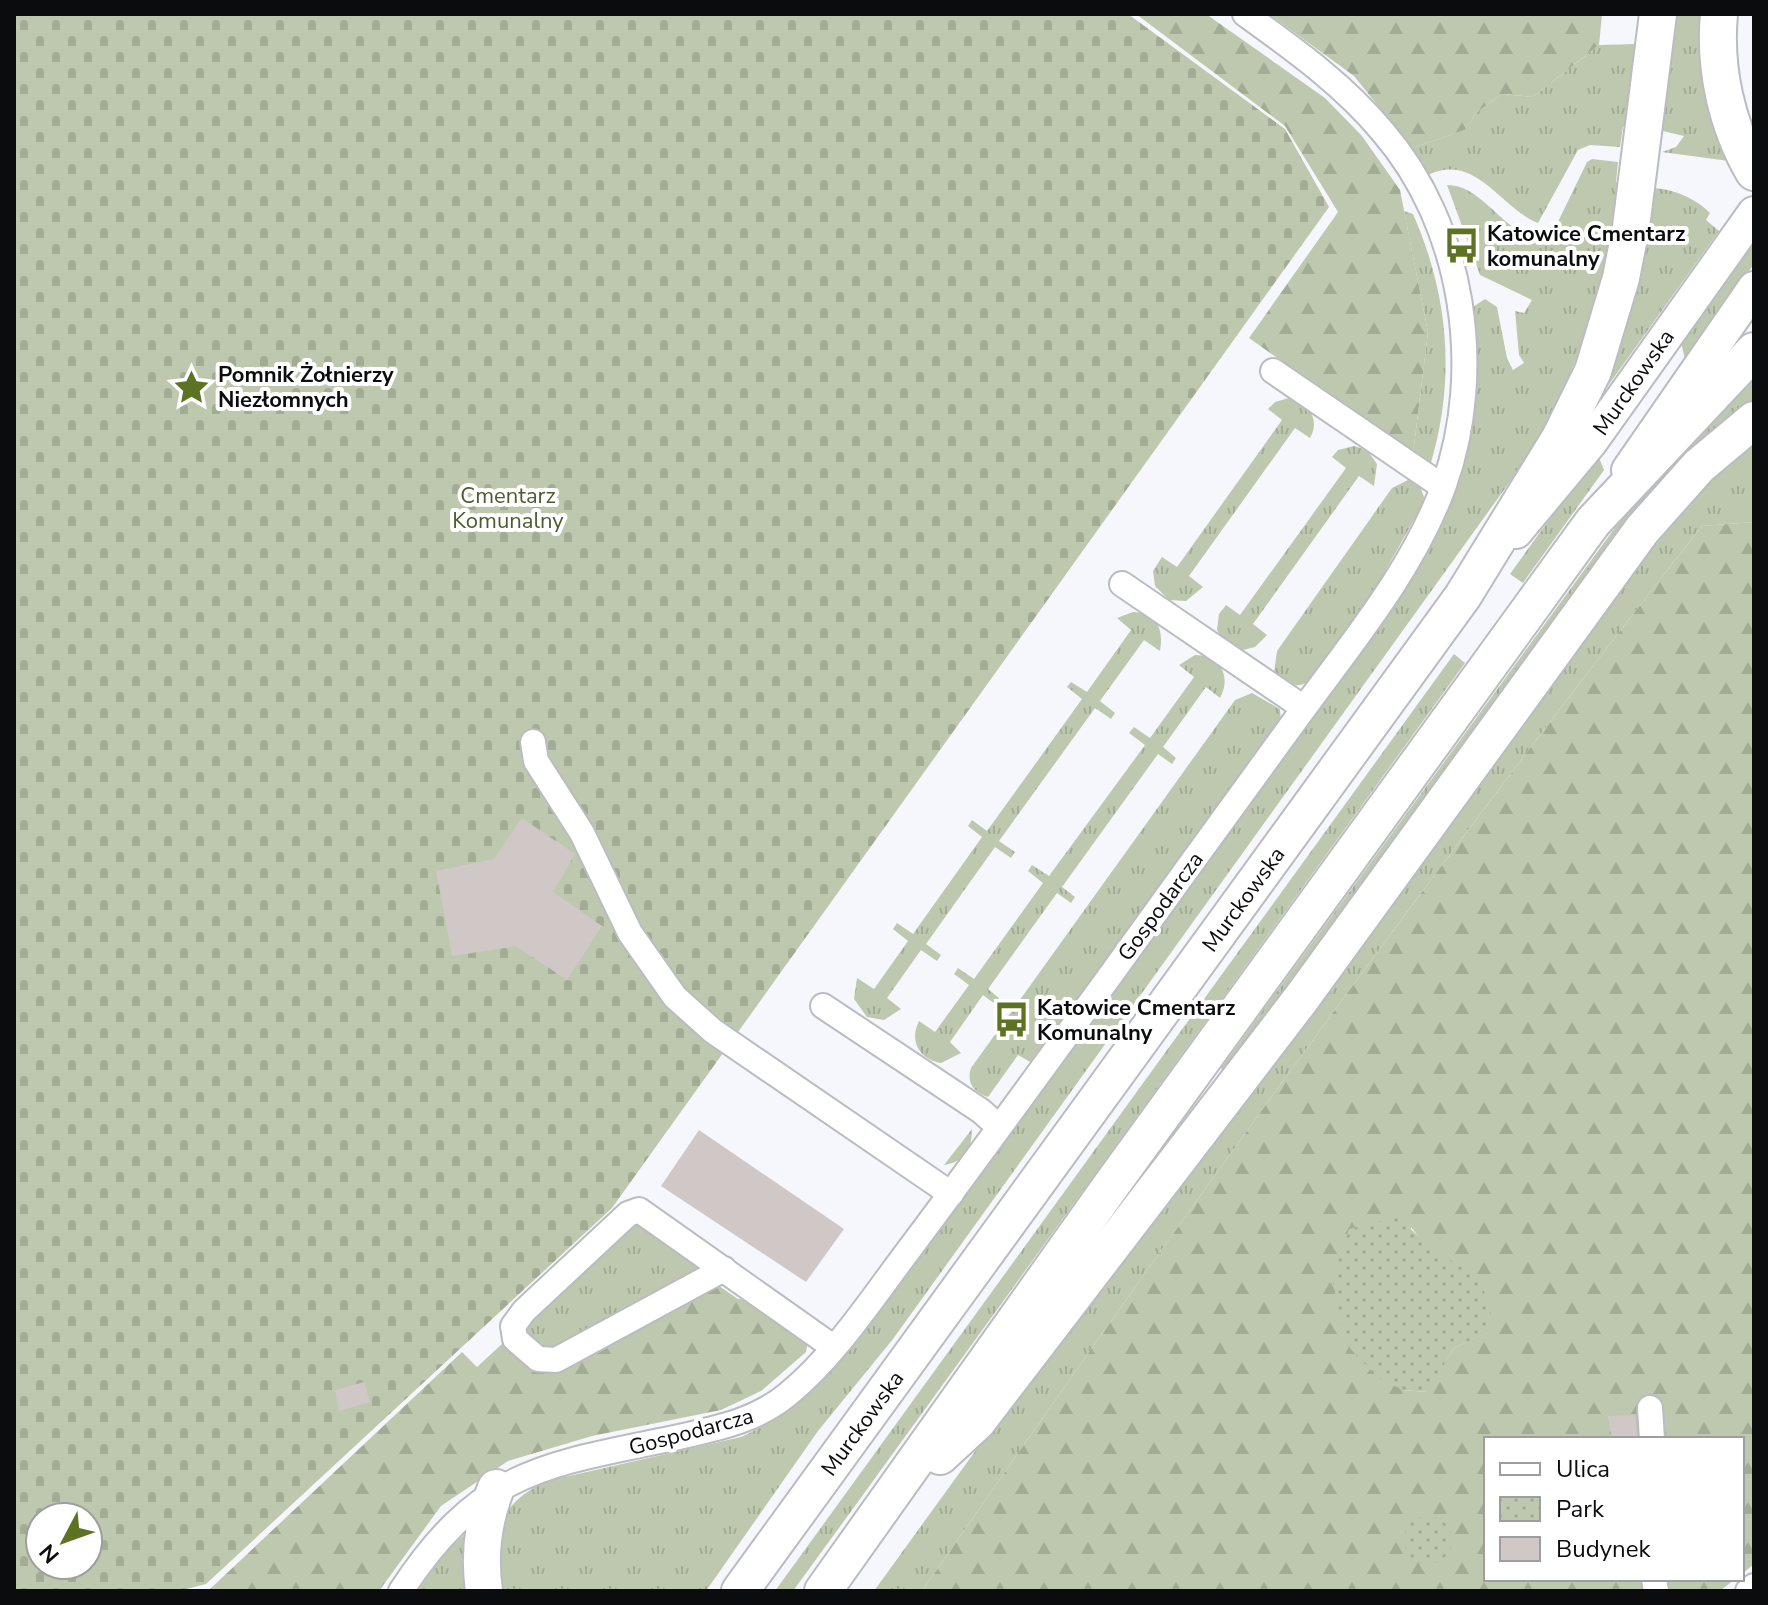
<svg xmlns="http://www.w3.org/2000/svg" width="1768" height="1605" font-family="'Nunito Sans',sans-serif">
  <defs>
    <pattern id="grass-tufts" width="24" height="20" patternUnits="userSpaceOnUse" patternTransform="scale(2)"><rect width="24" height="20" fill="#bec8ae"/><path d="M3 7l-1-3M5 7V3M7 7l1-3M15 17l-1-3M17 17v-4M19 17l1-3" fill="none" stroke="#a2ab94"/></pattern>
    <pattern id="forest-firs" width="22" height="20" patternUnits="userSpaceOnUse" patternTransform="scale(2)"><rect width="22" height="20" fill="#bec8ae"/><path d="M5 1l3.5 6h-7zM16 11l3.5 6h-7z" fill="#a2ab94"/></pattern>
    <pattern id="cemetery-stones" width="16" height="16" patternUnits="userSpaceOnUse" patternTransform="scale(2)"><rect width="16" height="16" fill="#bec8ae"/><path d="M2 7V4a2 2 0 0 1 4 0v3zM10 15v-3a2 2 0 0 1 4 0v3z" fill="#a2ab94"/></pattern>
    <pattern id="park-dots" width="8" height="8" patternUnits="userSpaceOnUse" patternTransform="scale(2)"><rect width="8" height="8" fill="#bec8ae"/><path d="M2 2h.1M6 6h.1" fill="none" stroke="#a2ab94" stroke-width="1.8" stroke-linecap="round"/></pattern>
  </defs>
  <rect width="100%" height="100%" fill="#f5f7fd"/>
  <g fill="url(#grass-tufts)">
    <path d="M1672,14H1705L1729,161L1662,152L1676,147L1684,136L1658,130Z"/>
    <path d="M1637,44L1626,126L1623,127L1620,147L1590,145L1578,150L1538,223C1500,208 1476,152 1428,175L1412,148L1465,130L1476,113L1502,94L1533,97L1599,45Z"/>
    <path d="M1592,159L1618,162L1616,182L1620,184C1607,288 1584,351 1537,444L893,1339L818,1431L706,1591H495C490,1539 496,1504 547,1481L741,1437C791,1415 823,1380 857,1338L1441,523C1472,454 1481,381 1473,307L1485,299L1497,307L1507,358L1513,370L1524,363L1519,355L1515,311L1524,313L1532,300L1480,275L1447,185C1483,185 1502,232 1537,238L1555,228L1587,162Z"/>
    <path d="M1650,188C1672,188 1695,198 1710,213L1706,220L1719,231L1597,401Z"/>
    <path d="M1404,211L1413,214C1449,296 1456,380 1430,466L1413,454L1428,332Z"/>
    <path d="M1754,236V264L1685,359L1680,338Z"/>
    <path d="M1754,364V401L1734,415L1223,1072L1221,1068L1660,466Z"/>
    <path d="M1289,398L1307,405C1314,417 1317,425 1310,438L1295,428L1189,576L1203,587L1186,601L1169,600L1155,586L1153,571L1162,557L1177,567L1282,420L1268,409L1275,402Z"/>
    <path d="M1754,439V522L1702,526C1429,872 1173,1229 922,1591H874L1104,1273L1686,500Z"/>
    <path d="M1354,446L1367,450L1377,464L1374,486L1359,476L1253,624L1267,635L1255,647L1243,650L1224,642L1217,630L1219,614L1226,605L1240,615L1346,468L1332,457L1338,450Z"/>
    <path d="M1597,453L1604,470L1523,583L1510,574Z"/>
    <path d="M1410,479L1419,483L1425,500L1374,591L1310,681C1297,689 1282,686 1274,673L1277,651L1392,488Z"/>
    <path d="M1133,612C1157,613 1164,629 1160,651L1144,640L1100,701L1115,713L1111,719L1095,708L999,841L1015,852L1011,858L995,847L926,944L941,955L937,961L921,950L887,998L901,1009L884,1020L867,1017L854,999L857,978L874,989L908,941L893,929L897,923L913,934L982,837L968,826L972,820L987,831L1082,699L1067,687L1071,682L1087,692L1131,630L1117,618Z"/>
    <path d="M1454,654L1465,663L852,1510L793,1591H775Z"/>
    <path d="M1195,655C1220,655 1232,676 1220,698L1206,687L1163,747L1176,758L1172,764L1158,754L1062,887L1075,897L1071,903L1057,893L988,989L999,998L995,1004L983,995L950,1042L961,1053L941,1063C919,1059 909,1041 919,1021L935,1032L969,985L954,974L958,968L974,979L1043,883L1028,871L1032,865L1049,876L1145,745L1129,733L1134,727L1150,738L1194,677L1179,665Z"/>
    <path d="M1252,693L1280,709L1281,722L1032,1063L1018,1055L988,1097C974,1092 966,1083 971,1068L1235,700Z"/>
    <path d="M972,1129C972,1148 965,1162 944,1165Z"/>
    <path d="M637,1220L701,1262L699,1269L572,1346L545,1352L524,1332L526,1322Z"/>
    <path d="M467,1532L474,1591L419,1589L444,1554Z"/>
  </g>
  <g fill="url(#forest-firs)" fill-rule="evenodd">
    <path d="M1136,14H1206L1325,98L1362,136L1400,190L1428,332L1413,454L1249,338L1338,212L1285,126Z"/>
    <path d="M1269,14H1602L1599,45L1533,97L1502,94L1476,113L1465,130L1412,148L1354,76Z"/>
    <path d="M1754,522V1564L1742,1574V1439H1486V1579H1735L1720,1591H922C1173,1229 1429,872 1702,526ZM1411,1227L1490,1331L1454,1348L1426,1392L1403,1390Z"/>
    <path d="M719,1286L738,1299L757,1300L808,1341L806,1352L761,1391L721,1410L592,1436L508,1461L441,1506L379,1591H202L210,1589L462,1352L477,1367L503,1343L534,1368L600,1352L703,1291Z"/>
  </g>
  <path fill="url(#cemetery-stones)" fill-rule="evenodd" d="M14,14H1128L1285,129L1329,207L612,1208L206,1584L179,1591H14ZM40,1517H88V1565H40Z"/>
  <g fill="url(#park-dots)">
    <path d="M1397,1217C1408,1225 1415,1234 1425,1242C1463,1273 1491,1271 1491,1331L1454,1348L1427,1392L1403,1390L1377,1377L1346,1344L1332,1278L1349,1229Z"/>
    <circle cx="1428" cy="1540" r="24"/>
  </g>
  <g fill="#cfc8c7">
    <path d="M522,818L575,854L553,892L602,926L567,980L516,946L452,956L436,871L494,859Z"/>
    <path d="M699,1130L844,1229L806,1282L661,1186Z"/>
    <path d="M364,1382L370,1402L339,1411L335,1390Z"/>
    <path d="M1635,1415L1637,1439H1612L1608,1416Z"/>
  </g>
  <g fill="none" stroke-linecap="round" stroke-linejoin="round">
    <defs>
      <g id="minor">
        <path d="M1273,371L1443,487"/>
        <path d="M1122,584L1304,708"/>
        <path d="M533,742L536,761L582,833L630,933L675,997L713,1031L951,1194"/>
        <path d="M823,1006L981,1111L999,1127"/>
        <path d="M724,1269L556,1360L538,1359L515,1339L513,1326L524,1311L628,1214L639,1210L833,1347"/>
        <path d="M1650,1408L1652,1439"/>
        <path d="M1654,1579L1656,1591"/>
        <path d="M401,1591C481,1469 545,1465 679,1437C718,1428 755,1421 787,1395C836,1355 873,1297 911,1247C977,1159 1042,1069 1107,980C1172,890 1236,801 1302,711C1353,641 1414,568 1444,485C1485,370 1464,226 1383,132C1344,85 1295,50 1245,14"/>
        <path d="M1748,1591L1754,1586"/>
      </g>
      <g id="major">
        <path d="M1628,470L1754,288"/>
        <path d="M1516,532L1591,442L1754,213"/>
      </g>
      <g id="highway">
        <path d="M1719,14C1714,67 1726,125 1754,172"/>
        <path d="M940,1456L977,1422L1301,999L1642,530L1699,466L1754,420"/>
        <path d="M484,1591C479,1556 483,1521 496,1488"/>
        <path d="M740,1591L1463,596L1560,438L1593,371L1621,278L1631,227L1658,14"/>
        <path d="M823,1591L1110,1187L1593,522L1754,351"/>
      </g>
    </defs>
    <use href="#minor" stroke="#babcc1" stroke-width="28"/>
    <use href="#major" stroke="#babcc1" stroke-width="36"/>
    <use href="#highway" stroke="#babcc1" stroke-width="40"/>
    <use href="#minor" stroke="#fff" stroke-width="24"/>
    <use href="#major" stroke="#fff" stroke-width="32"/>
    <use href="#highway" stroke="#fff" stroke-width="36"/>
  </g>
  <defs>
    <symbol id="bus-bare" viewBox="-9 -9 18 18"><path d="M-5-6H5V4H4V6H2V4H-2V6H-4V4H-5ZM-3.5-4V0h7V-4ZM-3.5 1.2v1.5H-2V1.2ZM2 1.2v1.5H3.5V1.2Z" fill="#5d7323" stroke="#fff" stroke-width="2.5" paint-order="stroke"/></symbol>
    <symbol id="sight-bare" viewBox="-9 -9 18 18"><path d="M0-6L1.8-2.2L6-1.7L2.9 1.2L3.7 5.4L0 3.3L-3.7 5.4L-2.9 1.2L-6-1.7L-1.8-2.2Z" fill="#5d7323" stroke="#fff" stroke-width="2.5" paint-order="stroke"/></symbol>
  </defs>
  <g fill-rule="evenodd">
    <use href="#bus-bare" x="1436" y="220" width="51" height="51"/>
    <use href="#sight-bare" x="166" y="362" width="51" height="51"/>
    <use href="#bus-bare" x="986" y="994" width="51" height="51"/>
  </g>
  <g text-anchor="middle" stroke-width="8" stroke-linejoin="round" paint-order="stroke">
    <g font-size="22" font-weight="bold" fill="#0b0c0e" stroke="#fff" text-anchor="start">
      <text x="1487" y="241">Katowice Cmentarz<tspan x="1487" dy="25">komunalny</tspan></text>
      <text x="218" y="382">Pomnik Żołnierzy<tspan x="218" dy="25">Niezłomnych</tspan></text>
      <text x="1037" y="1015">Katowice Cmentarz<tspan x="1037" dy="25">Komunalny</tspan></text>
    </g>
    <g font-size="22" fill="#0b0c0e" stroke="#fff">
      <text transform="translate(1633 382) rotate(-55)" y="8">Murckowska</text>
      <text transform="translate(1243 899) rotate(-54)" y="8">Murckowska</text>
      <text transform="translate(1160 906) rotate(-54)" y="8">Gospodarcza</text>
      <text transform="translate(862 1423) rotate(-54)" y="8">Murckowska</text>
      <text transform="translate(691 1431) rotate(-15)" y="8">Gospodarcza</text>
    </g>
    <g font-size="22" fill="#4d5c2e" stroke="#fff">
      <text x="508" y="503">Cmentarz<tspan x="508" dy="25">Komunalny</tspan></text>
    </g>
  </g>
  <rect width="1768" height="1605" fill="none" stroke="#0b0c0e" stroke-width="32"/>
  <rect x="1484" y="1437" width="260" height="144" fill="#ffffff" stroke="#9d9e9f" stroke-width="2"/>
  <rect x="1500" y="1463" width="40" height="12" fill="#ffffff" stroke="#9d9e9f" stroke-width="2"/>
  <text x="1556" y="1477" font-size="24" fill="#0b0c0e">Ulica</text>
  <rect x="1500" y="1497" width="40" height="24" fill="url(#park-dots)" stroke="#9d9e9f" stroke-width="2"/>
  <text x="1556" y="1517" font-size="24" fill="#0b0c0e">Park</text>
  <rect x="1500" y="1537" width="40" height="24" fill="#cfc8c7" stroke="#9d9e9f" stroke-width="2"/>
  <text x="1556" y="1557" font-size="24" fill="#0b0c0e">Budynek</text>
  <g transform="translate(64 1541) rotate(229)"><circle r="38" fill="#ffffff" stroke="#9d9e9f" stroke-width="2"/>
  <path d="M0-6L14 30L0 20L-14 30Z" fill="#5d7323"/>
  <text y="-12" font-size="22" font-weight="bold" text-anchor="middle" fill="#0b0c0e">N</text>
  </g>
</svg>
